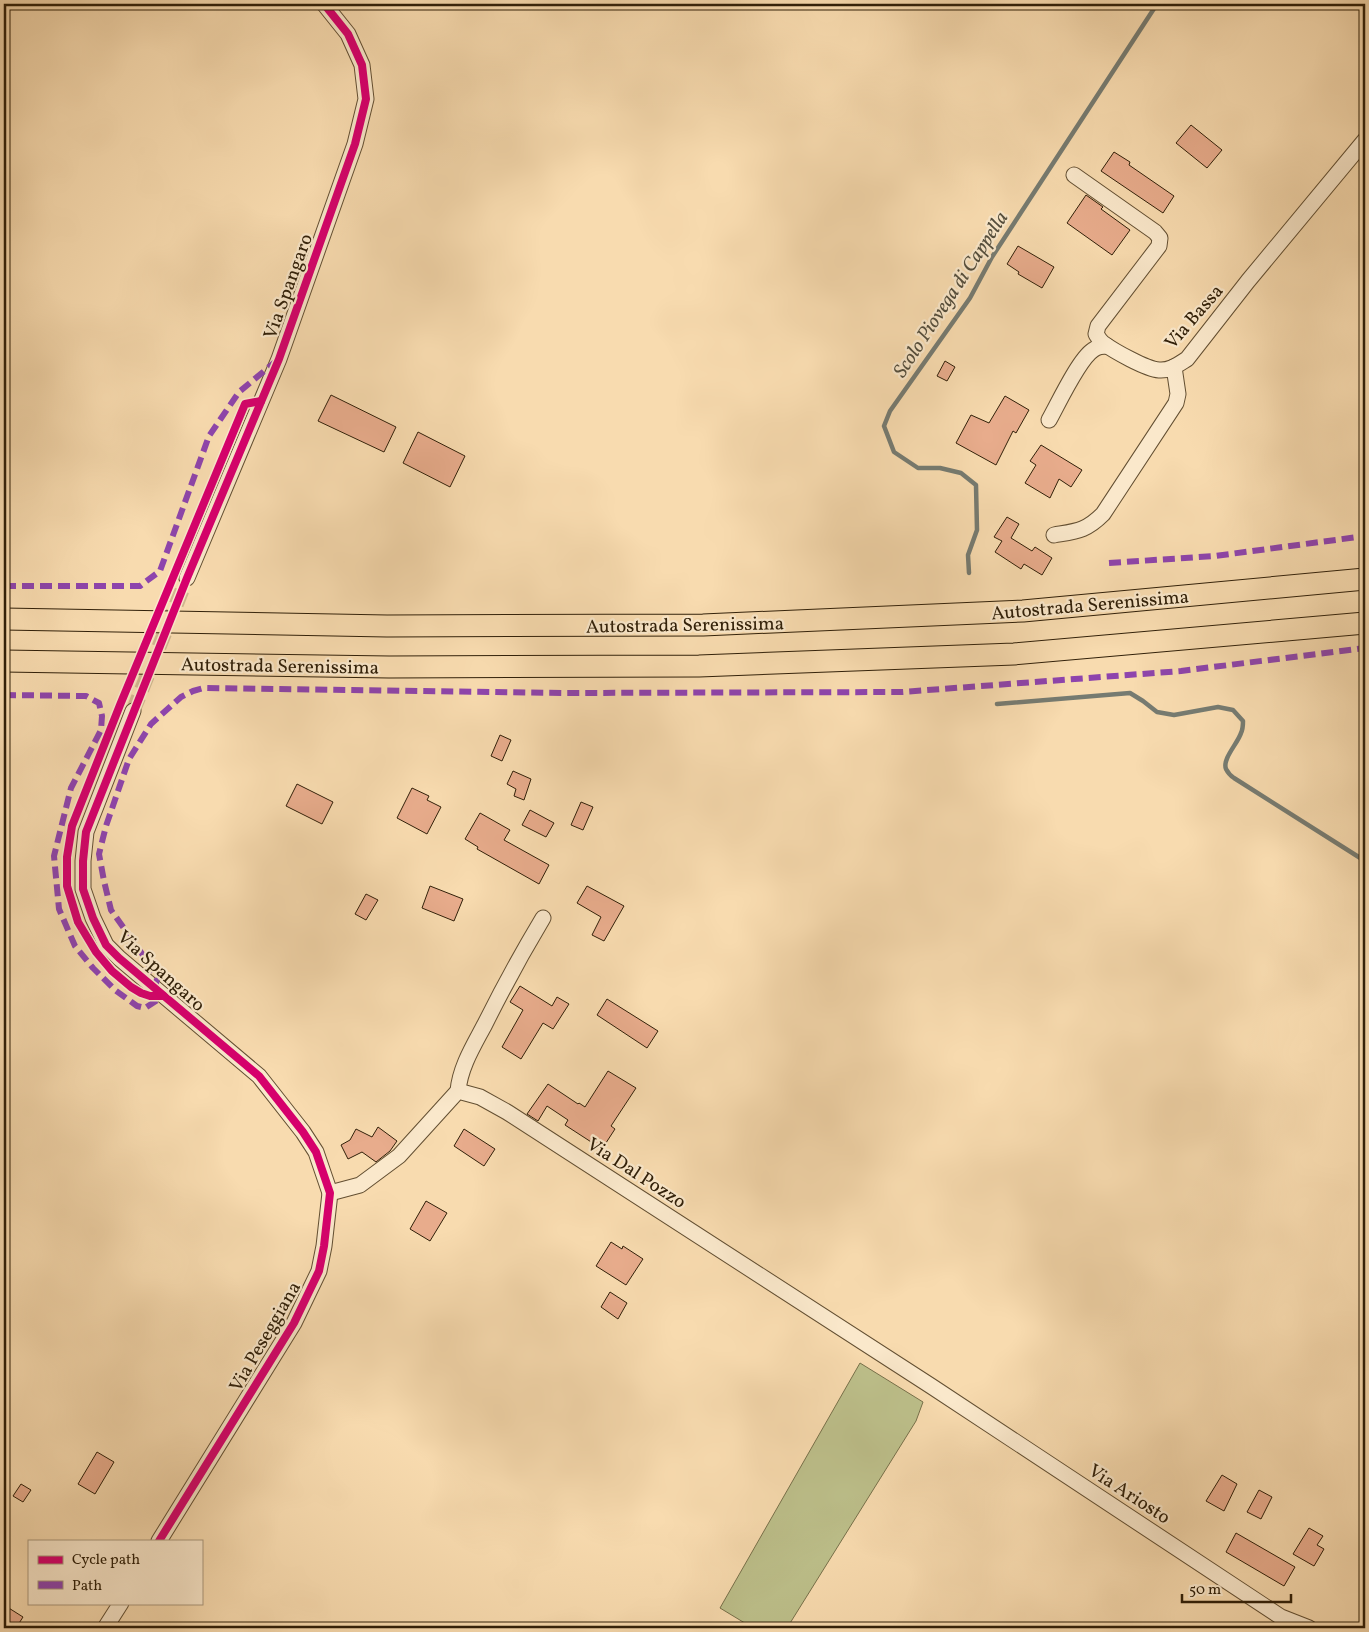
<svg xmlns="http://www.w3.org/2000/svg" width="1369" height="1632" font-family="Vollkorn,serif">
  <rect width="100%" height="100%" fill="#f8dbaf"/>
  <filter id="stains"><feTurbulence type="fractalNoise" baseFrequency=".004" numOctaves="4"/><feColorMatrix values="0 0 0 0 .2 0 0 0 0 .09 0 0 0 0 .02 0 0 0 .5 -.17"/></filter>
  <radialGradient id="worn" r=".72"><stop offset=".6" stop-color="#630" stop-opacity="0"/><stop offset="1" stop-color="#630" stop-opacity=".3"/></radialGradient>
  <path fill="#bdc08b" stroke="#77704a" d="M860,1363L923,1402L916,1421L787,1628H753L720,1608Z"/>
  <g fill="none" stroke-linecap="round" stroke-linejoin="round">
    <g stroke="#767b71" stroke-width="4.5">
      <path d="M969,573L968,555L977,530L976,485L961,473L940,468H918L894,452L884,426L890,411L970,298L992,257L1157,4"/>
      <path d="M997,704L1130,693L1143,701L1157,712L1174,715L1218,707L1233,710L1243,721C1243,725 1243,729 1241,733C1238,743 1222,759 1226,769C1228,773 1231,776 1234,778L1365,861"/>
    </g>
  </g>
  <g fill="#e8ac8c" stroke="#312009">
    <path d="M1191,125L1222,150L1207,168L1176,143Z"/>
    <path d="M1114,152L1130,162L1129,165L1174,196L1163,213L1101,171Z"/>
    <path d="M1086,195L1103,207L1101,209L1130,230L1112,255L1067,223Z"/>
    <path d="M1018,246L1054,267L1042,288L1018,274L1019,272L1007,264Z"/>
    <path d="M945,361L955,367L947,381L937,376Z"/>
    <path d="M331,395L396,427L384,452L318,421Z"/>
    <path d="M1005,396L1029,410L1016,433L1013,431L996,465L956,443L971,415L989,423Z"/>
    <path d="M418,432L465,456L450,487L403,463Z"/>
    <path d="M1041,445L1082,470L1071,487L1059,479L1050,498L1025,483L1036,465L1030,461Z"/>
    <path d="M1007,517L1019,524L1011,538L1032,551L1035,547L1052,558L1042,575L1024,564L1021,569L995,552L1002,541L994,537Z"/>
    <path d="M500,735L511,740L502,761L491,756Z"/>
    <path d="M513,771L531,779L524,800L514,796L516,789L507,784Z"/>
    <path d="M297,784L333,802L322,824L286,806Z"/>
    <path d="M412,788L429,796L427,800L441,807L427,834L397,818Z"/>
    <path d="M581,802L593,807L583,830L571,825Z"/>
    <path d="M530,810L554,823L546,837L522,825Z"/>
    <path d="M480,813L510,830L504,840L549,865L539,884L477,849L478,847L465,839Z"/>
    <path d="M430,886L463,899L454,921L422,908Z"/>
    <path d="M587,886L624,906L604,941L592,935L601,917L577,903Z"/>
    <path d="M366,894L378,900L366,920L355,914Z"/>
    <path d="M520,986L552,1006L557,997L569,1004L553,1029L543,1023L521,1059L502,1047L523,1010L510,1002Z"/>
    <path d="M607,999L658,1031L647,1048L597,1015Z"/>
    <path d="M608,1071L636,1088L611,1126L615,1129L602,1149L565,1125L568,1120L547,1106L538,1121L527,1114L548,1084L578,1104L579,1103L585,1107Z"/>
    <path d="M378,1127L397,1141L390,1151L376,1162L362,1152L348,1159L341,1145L350,1140L356,1129L372,1137Z"/>
    <path d="M464,1129L495,1149L484,1166L454,1146Z"/>
    <path d="M426,1201L447,1213L430,1241L410,1229Z"/>
    <path d="M611,1242L622,1249L623,1246L643,1259L626,1285L596,1266Z"/>
    <path d="M610,1292L627,1303L618,1319L601,1307Z"/>
    <path d="M97,1452L114,1462L95,1494L78,1484Z"/>
    <path d="M1222,1475L1237,1484L1224,1511L1206,1501Z"/>
    <path d="M21,1484L31,1490L23,1502L13,1496Z"/>
    <path d="M1259,1490L1272,1497L1261,1519L1247,1512Z"/>
    <path d="M1309,1528L1323,1536L1317,1545L1324,1549L1314,1566L1293,1554Z"/>
    <path d="M1236,1533L1295,1567L1284,1586L1226,1552Z"/>
    <path d="M4,1605L23,1617L16,1628H4Z"/>
  </g>
  <g fill="none" stroke-linecap="round" stroke-linejoin="round">
    <path stroke="#d0b68e" stroke-width="15" stroke-dasharray="15 8" stroke-linecap="butt" d="M133,711L187,578"/>
    <defs>
      <g id="minor">
        <path d="M1074,175L1155,232L1160,238L1159,246L1098,326L1096,334C1098,337 1100,341 1103,343C1114,351 1146,369 1159,370C1170,371 1179,364 1187,359L1248,281L1365,140"/>
        <path d="M1049,420C1058,404 1079,359 1093,350C1098,346 1102,346 1107,346"/>
        <path d="M1054,535C1077,531 1086,531 1103,514L1176,403L1178,394L1174,367"/>
        <path d="M187,578L279,359L355,144L366,99L362,65L348,34L324,4"/>
        <path d="M133,711L86,832L83,861V889L93,918L106,945L119,958L259,1076L303,1132L316,1152L330,1193L324,1246L319,1271L294,1323L159,1541"/>
        <path d="M458,1091C460,1067 474,1045 485,1024C503,988 522,953 543,918"/>
        <path d="M330,1193L360,1185L399,1156L458,1091L480,1097L507,1112L931,1386L1281,1617L1309,1628"/>
        <path d="M105,1628L121,1603"/>
      </g>
      <g id="highway">
        <path d="M4,619L387,626L703,625L1023,611L1365,579"/>
        <path d="M4,661L389,667L699,666L1014,654L1365,623"/>
      </g>
    </defs>
    <use href="#minor" stroke="#634f32" stroke-width="17"/>
    <use href="#highway" stroke="#312009" stroke-width="23"/>
    <use href="#minor" stroke="#fae8cb" stroke-width="15"/>
    <use href="#highway" stroke="#f8dbaf" stroke-width="21"/>
    <g stroke="#8e44ad" stroke-width="6" stroke-dasharray="12 6" stroke-linecap="butt">
      <path d="M1109,563L1215,556L1365,536"/>
      <path d="M4,586H140L160,571L209,436L239,392L275,362"/>
      <path d="M4,695L86,696L99,703L102,716L101,730L71,788L54,856L59,909L75,946L93,968L115,990L137,1006L145,1008L162,997"/>
      <path d="M155,989L157,979L145,958L111,910L104,881L99,854L106,826L129,759L151,724L181,697L193,691L204,688L566,693L902,692L1181,671L1365,648"/>
    </g>
    <defs>
      <g id="cycleway">
        <path d="M163,996H150L141,993L131,987L112,971L96,952L78,922L67,886V857L72,826L120,705L245,404L261,401"/>
        <path d="M159,1541L294,1323L319,1271L324,1246L330,1193L316,1152L303,1132L259,1076L119,958L106,945L93,918L83,889V861L86,832L187,578L279,359L355,144L366,99L362,65L348,34L324,4"/>
      </g>
    </defs>
    <use href="#cycleway" stroke="#fae8cb" stroke-width="11"/>
    <use href="#cycleway" stroke="#d6006c" stroke-width="8"/>
  </g>
  <g text-anchor="middle" stroke-width="4.5" stroke-linejoin="round" paint-order="stroke">
    <g font-size="19" fill="#312009" stroke="#fae8cb">
      <text transform="translate(287 286) rotate(-70)" y="7">Via Spangaro</text>
      <text transform="translate(1193 316) rotate(-49)" y="7">Via Bassa</text>
      <text transform="translate(1090 604) rotate(-5)" y="7">Autostrada Serenissima</text>
      <text transform="translate(685 624) rotate(-1)" y="7">Autostrada Serenissima</text>
      <text transform="translate(280 665) rotate(1)" y="7">Autostrada Serenissima</text>
      <text transform="translate(162 970) rotate(42)" y="7">Via Spangaro</text>
      <text transform="translate(637 1172) rotate(33)" y="7">Via Dal Pozzo</text>
      <text transform="translate(264 1336) rotate(-60)" y="7">Via Peseggiana</text>
      <text transform="translate(1130 1493) rotate(33)" y="7">Via Ariosto</text>
    </g>
    <g font-size="20" font-style="italic" fill="#544e3d" stroke="#fae8cb">
      <text transform="translate(950 294) rotate(-57)" y="7">Scolo Piovega di Cappella</text>
    </g>
  </g>
  <rect width="1369" height="1632" fill="none" stroke="#f8dbaf" stroke-width="20"/>
  <rect x="5" y="5" width="1359" height="1622" fill="none" stroke="#312009" stroke-width="2.5"/>
  <rect x="10" y="10" width="1349" height="1612" fill="none" stroke="#312009"/>
  <rect x="28" y="1540" width="175" height="65" fill="#fae8cb" stroke="#aa987d"/>
  <rect x="38" y="1556" width="25" height="8" fill="#d6006c" stroke="#aa987d"/>
  <text x="72" y="1564" font-size="15" fill="#312009">Cycle path</text>
  <rect x="38" y="1581" width="25" height="8" fill="#8e44ad" stroke="#aa987d"/>
  <text x="72" y="1590" font-size="15" fill="#312009">Path</text>
  <path d="M1182 1594v8h109v-8" fill="none" stroke="#312009" stroke-width="2.5"/>
  <text x="1189" y="1594" font-size="15" fill="#312009" stroke="#fae8cb" stroke-width="4" paint-order="stroke">50 m</text>
  <rect width="100%" height="100%" filter="url(#stains)"/>
  <rect width="100%" height="100%" fill="url(#worn)"/>
</svg>
